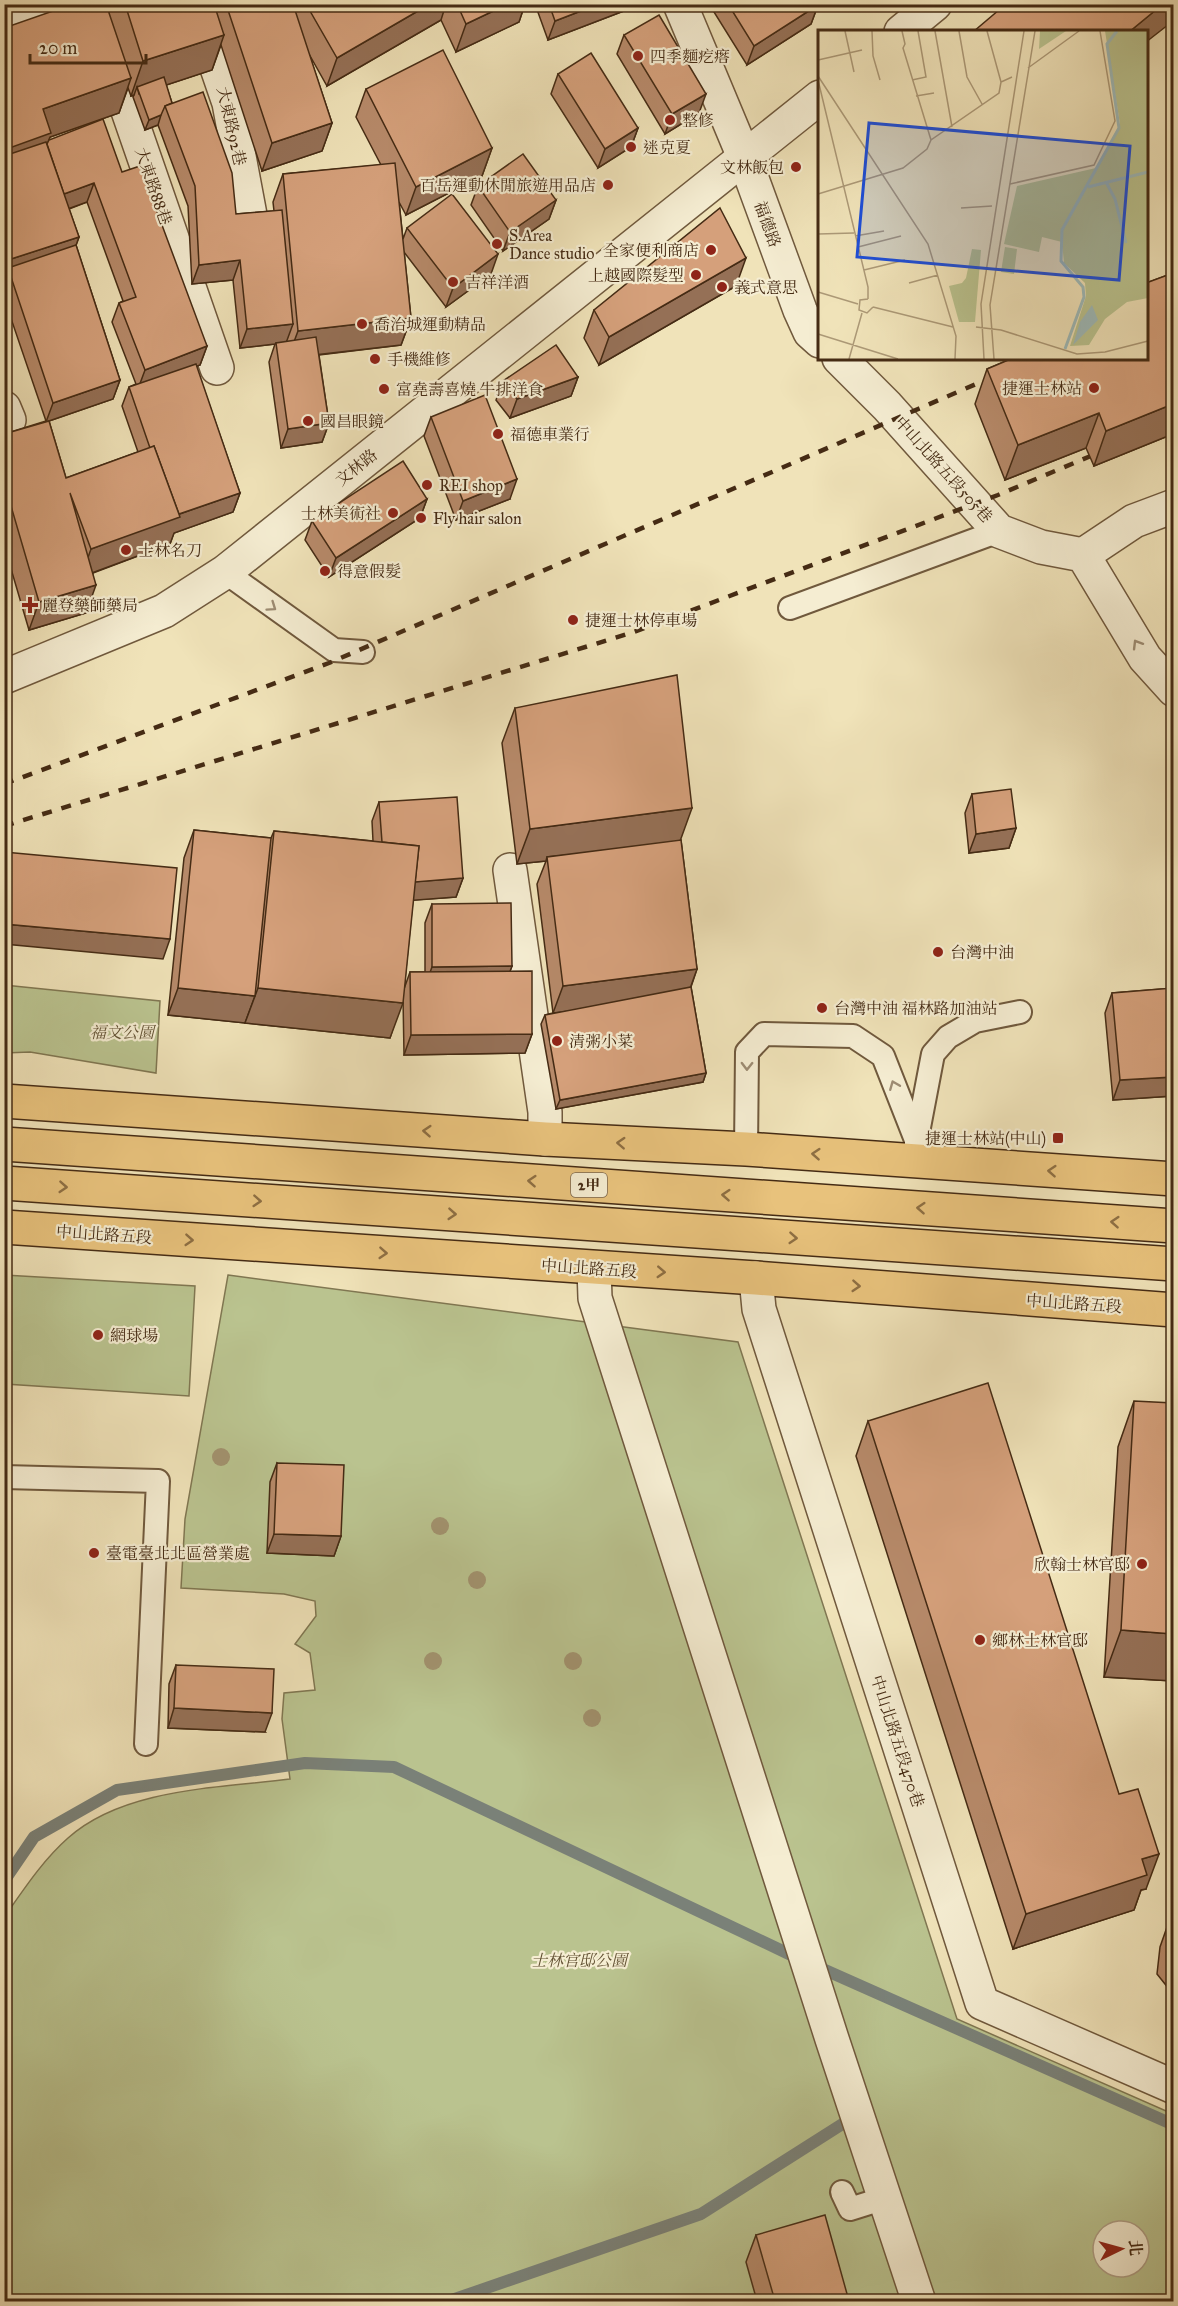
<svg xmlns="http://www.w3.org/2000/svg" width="1178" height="2306" font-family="'IM FELL Great Primer','Noto Serif TC',serif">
  <rect width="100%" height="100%" fill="#f0e3b9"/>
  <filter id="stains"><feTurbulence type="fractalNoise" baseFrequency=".00333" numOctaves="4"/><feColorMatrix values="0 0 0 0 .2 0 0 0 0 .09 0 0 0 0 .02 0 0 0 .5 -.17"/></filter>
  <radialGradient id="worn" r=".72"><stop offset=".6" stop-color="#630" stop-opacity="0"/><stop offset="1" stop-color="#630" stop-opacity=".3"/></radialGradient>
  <g fill="#bac38f" stroke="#807752" stroke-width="1.5" fill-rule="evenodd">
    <path d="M4,985L160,1001L156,1073L30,1052L5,1053Z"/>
    <path d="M4,1275L195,1286L189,1396L5,1384Z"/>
    <path d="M228,1275L738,1342L957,2019L1173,2114V2301L5,2302V1916C24,1889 43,1860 68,1838C124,1788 219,1788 290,1779L282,1719L284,1693L315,1690L310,1653L295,1644L316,1616L315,1601L284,1594L181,1588L185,1519ZM1103,2231H1139V2267H1103Z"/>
  </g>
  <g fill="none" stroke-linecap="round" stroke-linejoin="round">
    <g stroke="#7a8178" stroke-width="12">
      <path d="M4,1881L34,1837L117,1790L305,1763L394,1767L789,1954L1174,2125"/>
      <path d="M446,2302L701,2214L844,2123"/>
    </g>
    <defs>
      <g id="lane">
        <path d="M225,572L334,650L363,652"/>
        <path d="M790,608L999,531"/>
        <path d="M916,1143L933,1054L948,1037L975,1021L1020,1012"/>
        <path d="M746,1149L747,1052L764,1034L853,1036L883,1056L916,1140"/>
        <path d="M4,1477L158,1481L146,1744"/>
        <path d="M842,2192L850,2209L885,2198"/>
      </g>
      <g id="street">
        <path d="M91,4L217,368"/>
        <path d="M195,4L229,103L250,215"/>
        <path d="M680,4L744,157L800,310L810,332L820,341"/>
        <path d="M4,24L57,4"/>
        <path d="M901,32L935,4"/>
        <path d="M839,358L887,406L999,531L1041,547L1083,555L1145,658L1174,690"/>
        <path d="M4,408L9,420"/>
        <path d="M1083,555L1134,521L1174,506"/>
        <path d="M4,677L164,611L225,572L820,97"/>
        <path d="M510,870L545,1112V1139"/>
        <path d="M594,1268L595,1298L832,2039L919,2302"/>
        <path d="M756,1278L759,1309L982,2003L1174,2087"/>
      </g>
      <g id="primary">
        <path d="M4,1101L545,1139L746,1149L1174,1179"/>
        <path d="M4,1144L1174,1226"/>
        <path d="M4,1183L1174,1264"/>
        <path d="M4,1227L756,1278L1174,1310"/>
      </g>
    </defs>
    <use href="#lane" stroke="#70593d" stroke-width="26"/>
    <use href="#street" stroke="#70593d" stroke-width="36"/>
    <use href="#primary" stroke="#452b14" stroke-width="36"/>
    <use href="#lane" stroke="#f5edd2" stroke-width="22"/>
    <use href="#street" stroke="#f5edd2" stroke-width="33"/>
    <use href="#primary" stroke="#e8c27c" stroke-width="33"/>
    <g stroke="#452b14" stroke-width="4.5" stroke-dasharray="10 10" stroke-linecap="butt">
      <path d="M4,784L329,663L997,375"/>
      <path d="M4,826L634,632L998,495L1105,450"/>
    </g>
  </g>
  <g fill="#a2936f">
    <circle cx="221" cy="1457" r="9"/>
    <circle cx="440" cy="1526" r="9"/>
    <circle cx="477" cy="1580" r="9"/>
    <circle cx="433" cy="1661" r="9"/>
    <circle cx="573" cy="1661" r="9"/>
    <circle cx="592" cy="1718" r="9"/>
  </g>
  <g fill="#b78a6a" stroke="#452b14" stroke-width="1.5" fill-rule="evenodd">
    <path d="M112,4H525L519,22L456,52L441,20L327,86L309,54L332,123L322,151L262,171L221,45L212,70L166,85L172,103L236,214L274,211L273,202L283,174L381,165L356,117L366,89L492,148L482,176L406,215L399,202L403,239L407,228L491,274L446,307L404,252L411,318L401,345L319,355L329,423L322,442L281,448L269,362L275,344L240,348L233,280L192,284L188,206L158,125L145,130L133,97L134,95L131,96L128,88L119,113L50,137L49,140L122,172L207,346L200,365L196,366L240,493L233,512L174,533L170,544L93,573L86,613L29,630L4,545V434L46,421L4,298V28L109,13ZM87,202L123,301L119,303L112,322L136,384L129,387L122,406L138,452L66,478L49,421L113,399L120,380L76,245L79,237L69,209Z"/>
    <path d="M535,4H642L548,40Z"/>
    <path d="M709,4H818V5L811,24L747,65Z"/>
    <path d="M624,35L699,113L665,134L617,54Z"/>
    <path d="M558,74L638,128L631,147L598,168L551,94Z"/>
    <path d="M478,186L556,200L549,219L503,251L471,205Z"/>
    <path d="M1173,273V434L1094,466L1086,448L1005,480L975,404L987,369L1013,358H1146V283Z"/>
    <path d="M736,286L599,365L584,338L594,310Z"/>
    <path d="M578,377L571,396L510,418L496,400L503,381Z"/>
    <path d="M431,417L510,499L456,520L424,436Z"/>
    <path d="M427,499L420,518L329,577L305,540L312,521Z"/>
    <path d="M515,708L681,840L697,969L691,987L706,1073L703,1082L556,1109L541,1024L545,1015L553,1013L537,884L546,861L517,864L502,743Z"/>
    <path d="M972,794L1016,828L1009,848L969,853L965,813Z"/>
    <path d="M379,802L463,878L456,897L413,900L404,989L410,972H425V923L432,904L512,966L510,971L532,1034L525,1053L404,1055L403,997L390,1038L168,1015L184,858L194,830L271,838L274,831L373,841L372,821Z"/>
    <path d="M1173,988V1096L1113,1100L1105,1013L1112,993Z"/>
    <path d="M1134,1401L1173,1681L1104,1677L1118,1447Z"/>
    <path d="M868,1421L1146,1889L1141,1890L1134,1910L1013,1949L856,1456Z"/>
    <path d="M277,1463L341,1536L334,1556L267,1553L270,1482Z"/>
    <path d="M176,1665L265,1732L168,1728L169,1684Z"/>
    <path d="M1173,1910V1994L1157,1974L1160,1947Z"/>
    <path d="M756,2235L849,2301H757L746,2262Z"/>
  </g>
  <g fill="#957056" stroke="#452b14" stroke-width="1.5">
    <path d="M430,4H446L441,20L327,86L337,58Z"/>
    <path d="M508,4H525L519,22L456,52L466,24Z"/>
    <path d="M599,4H642L548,40L555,21Z"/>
    <path d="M1163,4H1173V21L1146,42V32H1129Z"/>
    <path d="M818,5L811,24L747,65L754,46Z"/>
    <path d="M224,35L212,70L139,94L137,87L134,95L131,96L143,61Z"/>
    <path d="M131,78L119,113L50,137L44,152L4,180V150L43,109Z"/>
    <path d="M706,94L699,113L665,134L672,114Z"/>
    <path d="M161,115L158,125L145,130L149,120Z"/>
    <path d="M332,123L322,151L262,171L272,143Z"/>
    <path d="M638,128L631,147L598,168L605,149Z"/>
    <path d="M492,148L482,176L406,215L416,187Z"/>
    <path d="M94,183L87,202L54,214L61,195Z"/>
    <path d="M556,200L549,219L503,251L510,232Z"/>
    <path d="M79,237L69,265L8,268L11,259Z"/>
    <path d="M498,254L491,274L446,307L453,288Z"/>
    <path d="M746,258L736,286L599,365L609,337Z"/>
    <path d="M240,260L233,280L192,284L199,265Z"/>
    <path d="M411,318L401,345L288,358L298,331Z"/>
    <path d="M293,324L286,343H276L275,344L240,348L247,329Z"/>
    <path d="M207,346L200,365L138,389L145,370Z"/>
    <path d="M578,377L571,396L510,418L517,399Z"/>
    <path d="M120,380L113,399L46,422L53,403Z"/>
    <path d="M1173,404V434L1094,466L1106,431Z"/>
    <path d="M1099,413L1086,448L1005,480L1018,445Z"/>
    <path d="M329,423L322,442L281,448L288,429Z"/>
    <path d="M517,479L510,499L456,520L463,501Z"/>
    <path d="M240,493L233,512L174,533L170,544L81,577L91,549L174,516Z"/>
    <path d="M427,499L420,518L329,577L336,558Z"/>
    <path d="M96,585L86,613L29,630L39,602Z"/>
    <path d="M692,808L679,844L547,857L546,861L517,864L530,829Z"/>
    <path d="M1016,828L1009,848L969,853L976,834Z"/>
    <path d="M463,878L456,897L404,901L411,882Z"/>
    <path d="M4,924L170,939L163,959L4,944Z"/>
    <path d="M512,966L505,985L425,986L432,967Z"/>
    <path d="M697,969L687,997L553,1013L563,986Z"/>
    <path d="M178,988L255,996L245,1023L168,1015Z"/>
    <path d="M258,988L403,1003L390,1038L245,1023Z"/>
    <path d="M532,1034L525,1053L404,1055L411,1035Z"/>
    <path d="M706,1073L703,1082L556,1109L560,1100Z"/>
    <path d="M1173,1077V1096L1113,1100L1120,1080Z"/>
    <path d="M274,1534L341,1536L334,1556L267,1553Z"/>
    <path d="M1121,1630L1173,1634V1681L1104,1677Z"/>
    <path d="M174,1708L272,1713L265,1732L168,1728Z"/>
    <path d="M1159,1854L1146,1889L1141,1890L1134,1910L1013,1949L1026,1914L1142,1859Z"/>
  </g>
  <g fill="#d5a07b" stroke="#452b14" stroke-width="1.5">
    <path d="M73,4H106L131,78L43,109L51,133L4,150V28Z"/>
    <path d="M125,4H214L224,35L143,61Z"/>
    <path d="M226,4H293L332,123L272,143Z"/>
    <path d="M306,4H430L337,58Z"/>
    <path d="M457,4H508L466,24Z"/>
    <path d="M549,4H599L555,21Z"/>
    <path d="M728,4H818V5L754,46Z"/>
    <path d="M1006,4H1163L1129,32H973Z"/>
    <path d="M659,15L706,94L672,114L624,35Z"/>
    <path d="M443,50L492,148L416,187L366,89Z"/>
    <path d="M591,53L638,128L605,149L558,74Z"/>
    <path d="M164,77L172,103L165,106L161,115L149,120L137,87Z"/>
    <path d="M203,92L232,173L236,214L282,210L293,324L247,329L240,260L199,265L195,186L165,106Z"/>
    <path d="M103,119L122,172L140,166L207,346L145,370L119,303L136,297L94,183L64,194L47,144L49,140Z"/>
    <path d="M46,142L79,237L11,259L4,240V156Z"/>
    <path d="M523,154L556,200L510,232L478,186Z"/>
    <path d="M395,163L411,318L298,331L283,174Z"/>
    <path d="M452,194L498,254L453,288L407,228Z"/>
    <path d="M720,208L746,258L609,337L594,310Z"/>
    <path d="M76,245L120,380L53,403L8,268Z"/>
    <path d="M1173,273V404L1106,431L1099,413L1018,445L987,369L1013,358H1146V283Z"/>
    <path d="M316,337L329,423L288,429L276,343Z"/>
    <path d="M556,345L578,377L517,399L503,381Z"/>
    <path d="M196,364L240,493L179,514L154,446L150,448L129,387Z"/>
    <path d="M485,395L517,479L463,501L431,417Z"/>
    <path d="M49,421L66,478L154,446L180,517L91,549L70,493L96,585L39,602L4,482V434Z"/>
    <path d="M403,461L427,499L336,558L312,521Z"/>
    <path d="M677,675L692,808L530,829L515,708Z"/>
    <path d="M1011,789L1016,828L976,834L972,794Z"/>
    <path d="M457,797L463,878L415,882L419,846L382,842L379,802Z"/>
    <path d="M194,830L271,838L255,996L178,988Z"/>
    <path d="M274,831L419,846L403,1003L258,988Z"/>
    <path d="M681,840L697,969L563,986L547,857Z"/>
    <path d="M4,852L177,868L170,939L4,924Z"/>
    <path d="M511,903L512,966L432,967V904Z"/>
    <path d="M532,971V1034L411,1035L410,972Z"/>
    <path d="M691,987L706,1073L560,1100L545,1015Z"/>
    <path d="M1173,988V1077L1120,1080L1112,993Z"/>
    <path d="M988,1383L1119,1794L1138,1789L1159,1854L1142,1859L1147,1875L1026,1914L868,1421Z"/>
    <path d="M1134,1401L1173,1403V1634L1121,1630Z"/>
    <path d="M277,1463L344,1465L341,1536L274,1534Z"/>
    <path d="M176,1665L274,1669L272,1713L174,1708Z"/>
    <path d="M825,2215L849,2301H775L756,2235Z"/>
  </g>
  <defs><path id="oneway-chevron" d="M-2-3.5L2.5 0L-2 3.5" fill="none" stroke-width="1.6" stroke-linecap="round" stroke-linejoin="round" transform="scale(1.5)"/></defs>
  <g stroke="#9d8c73">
    <use href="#oneway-chevron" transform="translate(272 607) rotate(35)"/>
    <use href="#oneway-chevron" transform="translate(1137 644) rotate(-121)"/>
    <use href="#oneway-chevron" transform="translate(747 1066) rotate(91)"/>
    <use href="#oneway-chevron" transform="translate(894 1085) rotate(-112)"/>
  </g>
  <g stroke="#8e6f43">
    <use href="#oneway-chevron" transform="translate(427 1131) rotate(-176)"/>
    <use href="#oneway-chevron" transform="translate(621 1143) rotate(-177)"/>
    <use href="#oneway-chevron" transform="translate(816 1154) rotate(-176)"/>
    <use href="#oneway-chevron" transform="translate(1052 1171) rotate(-176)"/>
    <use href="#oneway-chevron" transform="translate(532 1181) rotate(-176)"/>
    <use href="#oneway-chevron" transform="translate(63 1187) rotate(4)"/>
    <use href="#oneway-chevron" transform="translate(726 1195) rotate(-176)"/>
    <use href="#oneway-chevron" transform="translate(257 1201) rotate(4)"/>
    <use href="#oneway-chevron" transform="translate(921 1208) rotate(-176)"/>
    <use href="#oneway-chevron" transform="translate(452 1214) rotate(4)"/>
    <use href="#oneway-chevron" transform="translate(1115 1222) rotate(-176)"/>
    <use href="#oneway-chevron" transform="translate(793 1238) rotate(4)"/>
    <use href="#oneway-chevron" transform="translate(189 1240) rotate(4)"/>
    <use href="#oneway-chevron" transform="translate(383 1253) rotate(4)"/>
    <use href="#oneway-chevron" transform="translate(661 1272) rotate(3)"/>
    <use href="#oneway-chevron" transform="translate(856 1286) rotate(4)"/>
  </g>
  <g fill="#8f2418" stroke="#f5edd2" stroke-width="2">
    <circle cx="638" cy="56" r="6"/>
    <circle cx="670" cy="120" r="6"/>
    <circle cx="631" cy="147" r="6"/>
    <circle cx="796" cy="167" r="6"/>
    <circle cx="608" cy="185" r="6"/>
    <circle cx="497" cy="244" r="6"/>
    <circle cx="711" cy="250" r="6"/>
    <circle cx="696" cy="275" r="6"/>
    <circle cx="453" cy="282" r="6"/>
    <circle cx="722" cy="287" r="6"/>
    <circle cx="362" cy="324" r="6"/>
    <circle cx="375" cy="359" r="6"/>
    <circle cx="1094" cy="388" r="6"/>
    <circle cx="384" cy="389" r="6"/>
    <circle cx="308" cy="421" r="6"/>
    <circle cx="498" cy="434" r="6"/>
    <circle cx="427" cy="485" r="6"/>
    <circle cx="393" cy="513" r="6"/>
    <circle cx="421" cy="518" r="6"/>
    <circle cx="126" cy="550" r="6"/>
    <circle cx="325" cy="571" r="6"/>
    <path d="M27 596h6v6h6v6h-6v6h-6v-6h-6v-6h6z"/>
    <circle cx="573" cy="620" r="6"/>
    <circle cx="938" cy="952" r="6"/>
    <circle cx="822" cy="1008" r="6"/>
    <circle cx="557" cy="1041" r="6"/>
    <rect x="1052" y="1132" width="12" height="12" rx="3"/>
    <circle cx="98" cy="1335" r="6"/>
    <circle cx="94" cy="1553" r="6"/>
    <circle cx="1142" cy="1564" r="6"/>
    <circle cx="980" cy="1640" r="6"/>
  </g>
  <g text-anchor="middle" stroke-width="4.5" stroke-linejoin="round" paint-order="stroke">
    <rect fill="#f5edd2" stroke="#7a654d" stroke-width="1.5" x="571" y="1173" width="36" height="24" rx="4.5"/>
    <g font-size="15" font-weight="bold" fill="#452b14">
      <text x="589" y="1190">2甲</text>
    </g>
    <g font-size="16" fill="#452b14" stroke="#f5edd2" text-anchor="start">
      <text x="650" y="62">四季麵疙瘩</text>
      <text x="682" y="126">整修</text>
      <text x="643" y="153">迷克夏</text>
      <text x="784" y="173" text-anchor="end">文林飯包</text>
      <text x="596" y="191" text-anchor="end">百岳運動休閒旅遊用品店</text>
      <text x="509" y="241">S.Area<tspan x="509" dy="18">Dance studio</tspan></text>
      <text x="699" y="256" text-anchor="end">全家便利商店</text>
      <text x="684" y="281" text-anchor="end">上越國際髮型</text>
      <text x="465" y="288">吉祥洋酒</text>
      <text x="734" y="293">義式意思</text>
      <text x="374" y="330">喬治城運動精品</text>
      <text x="387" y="365">手機維修</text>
      <text x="1082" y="394" text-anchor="end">捷運士林站</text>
      <text x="396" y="395">富堯壽喜燒 牛排洋食</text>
      <text x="320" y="427">國昌眼鏡</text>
      <text x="510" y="440">福德車業行</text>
      <text x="439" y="491">REI shop</text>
      <text x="381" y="519" text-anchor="end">士林美術社</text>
      <text x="433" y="524">Fly hair salon</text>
      <text x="138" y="556">士林名刀</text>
      <text x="337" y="577">得意假髮</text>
      <text x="42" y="611">麗登藥師藥局</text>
      <text x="585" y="626">捷運士林停車場</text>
      <text x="950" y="958">台灣中油</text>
      <text x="834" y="1014">台灣中油 福林路加油站</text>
      <text x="569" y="1047">清粥小菜</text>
      <text x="1046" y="1144" text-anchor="end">捷運士林站(中山)</text>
      <text x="110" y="1341">網球場</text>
      <text x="106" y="1559">臺電臺北北區營業處</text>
      <text x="1130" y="1570" text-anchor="end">欣翰士林官邸</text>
      <text x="992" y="1646">鄉林士林官邸</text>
    </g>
    <g font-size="16" fill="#452b14" stroke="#f5edd2">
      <text transform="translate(232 126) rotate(77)" y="6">大東路92巷</text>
      <text transform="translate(154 186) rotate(71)" y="6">大東路88巷</text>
      <text transform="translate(768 224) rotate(70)" y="6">福德路</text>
      <text transform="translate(356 467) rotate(-39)" y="6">文林路</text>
      <text transform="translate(944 469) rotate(48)" y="6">中山北路五段505巷</text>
      <text transform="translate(104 1234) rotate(4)" y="6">中山北路五段</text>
      <text transform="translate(589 1268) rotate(4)" y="6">中山北路五段</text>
      <text transform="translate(1074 1303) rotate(4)" y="6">中山北路五段</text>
      <text transform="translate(898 1741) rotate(72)" y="6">中山北路五段470巷</text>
    </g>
    <g font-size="16" font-style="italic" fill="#625133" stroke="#f5edd2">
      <text x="122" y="1038">福文公園</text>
      <text x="579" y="1966">士林官邸公園</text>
    </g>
  </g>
  <g transform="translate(818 30)">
    <rect width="330" height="330" fill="#f0e3b9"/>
    <path d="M222,1H248L221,19ZM287,1H330V268L309,272L287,289L271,315L252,316L268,266L267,253L246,233L244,212L224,207L221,222L186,214L199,156L278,138L302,94ZM187,217L199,219L196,244L183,242ZM154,219L163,220L157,292H141L131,256L144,253L148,248Z" fill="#bac38f"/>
    <path d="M274,275L280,290L255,315L262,292Z" fill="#9ebbba"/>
    <path fill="none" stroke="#9ebbba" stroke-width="3" d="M288,152L297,169L308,213M270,157L330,142M247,319L266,267L265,257L243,231L244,200L301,98L289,14L299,1"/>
    <path fill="none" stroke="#ac9977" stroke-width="1.5" d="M27,1L36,42M54,1L55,26L62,50M84,1L87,14L85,18L113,110M117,1L134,97M141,1L149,47L164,74M169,1L183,52M0,30L44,20M210,38L261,1M0,46L110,214L138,306L137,329M0,50L50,257V269M94,50L108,47L100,1M98,66L116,63M192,154L276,135L297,91L282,1M0,164L85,138L109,119L113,110L181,63L183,52L194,47M143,178L174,176M0,204L36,203M37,206L66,201M40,217L83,206M46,240L87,230M91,253L120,245M0,262L40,274M50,269L42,270L41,280L49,283L55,277M55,277L135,297M158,297L183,300L259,324L287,322L330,311M0,304L80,329M31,329L44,283M166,329L163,274L206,1M176,329L172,275L217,1"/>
    <path fill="#1d4ed8" fill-opacity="0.15" stroke="#1d4ed8" stroke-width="3" d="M51,93L312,116L301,250L39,227Z"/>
    <rect width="330" height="330" fill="none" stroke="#452b14" stroke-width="3"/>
  </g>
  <rect width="1178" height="2306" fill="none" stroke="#f0e3b9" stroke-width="24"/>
  <rect x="6" y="6" width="1166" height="2294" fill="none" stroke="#452b14" stroke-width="3"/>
  <rect x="12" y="12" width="1154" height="2282" fill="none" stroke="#452b14" stroke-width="1.5"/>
  <g transform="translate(1121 2249) rotate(85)"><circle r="28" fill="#f5edd2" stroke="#af9f86" stroke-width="1.5"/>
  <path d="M0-4.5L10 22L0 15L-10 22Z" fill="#8f2418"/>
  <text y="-9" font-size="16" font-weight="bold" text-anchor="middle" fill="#452b14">北</text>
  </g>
  <path d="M30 54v9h116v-9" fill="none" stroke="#452b14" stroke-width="3"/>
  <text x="39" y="54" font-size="18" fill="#452b14" stroke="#f5edd2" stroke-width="4.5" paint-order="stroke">20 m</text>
  <rect width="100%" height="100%" filter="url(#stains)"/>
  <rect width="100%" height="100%" fill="url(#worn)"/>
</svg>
